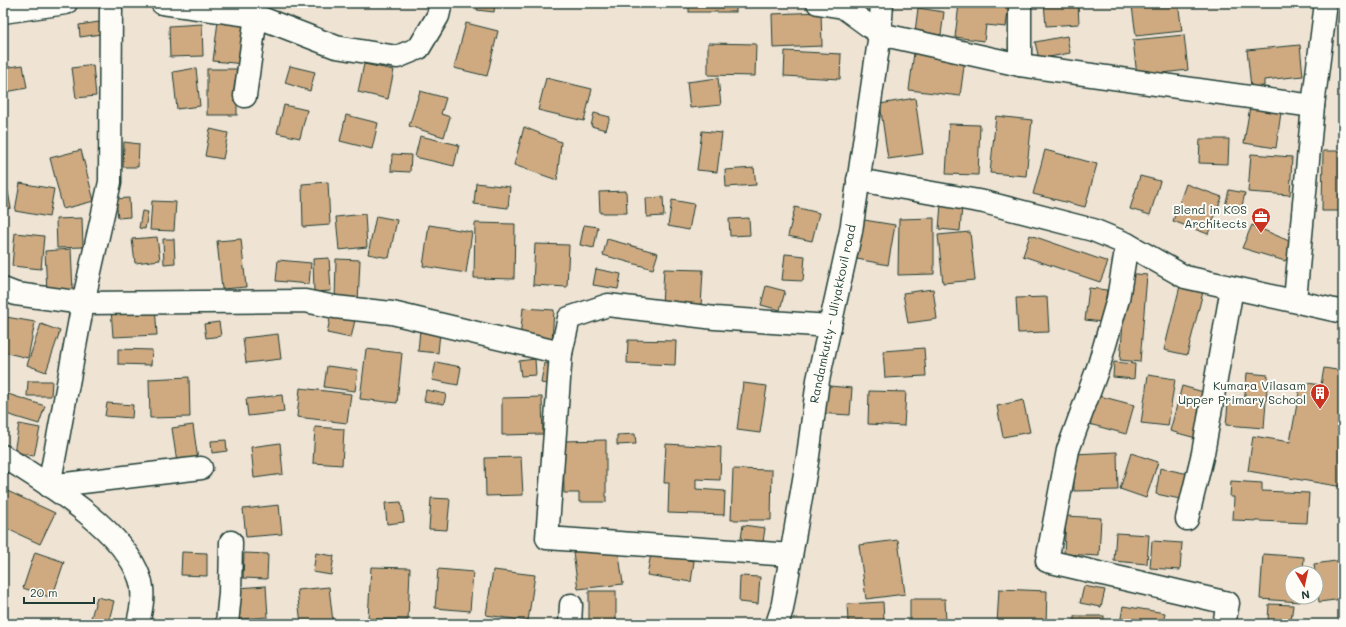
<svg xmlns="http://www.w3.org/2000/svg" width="1346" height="627" font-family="Mali,sans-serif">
  <rect width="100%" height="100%" fill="#efe3d4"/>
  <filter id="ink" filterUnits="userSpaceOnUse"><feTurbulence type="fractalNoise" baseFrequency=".025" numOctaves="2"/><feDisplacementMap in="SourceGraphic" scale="8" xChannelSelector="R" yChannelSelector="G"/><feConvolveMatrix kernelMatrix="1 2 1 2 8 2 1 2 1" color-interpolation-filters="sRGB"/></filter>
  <g filter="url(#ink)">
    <g fill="#cfaa81" stroke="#1f3d34">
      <path d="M478,3H495L494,12L477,10Z"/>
      <rect x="689" y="3" width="47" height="9"/>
      <path d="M988,3H1009L1006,27L986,25L984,41L955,37L959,4L988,6Z"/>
      <path d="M1044,3H1078L1079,24L1046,26Z"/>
      <path d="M1159,3H1178L1182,31L1136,36L1132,6Z"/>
      <path d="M1337,3H1343V51Z"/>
      <path d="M918,8L944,12L941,35L915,32Z"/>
      <path d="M821,12L822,46L773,48L772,14Z"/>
      <path d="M218,21L249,25L244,64L213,61Z"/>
      <path d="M99,22L101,34L80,37L79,25Z"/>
      <path d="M466,23L498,31L487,76L454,68Z"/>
      <path d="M202,24L203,56L170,57L169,26Z"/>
      <path d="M1184,35L1188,70L1137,76L1133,40Z"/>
      <path d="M1067,36L1070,53L1039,59L1035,42Z"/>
      <path d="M708,43L756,44L755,76L708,75Z"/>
      <path d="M1300,45L1303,76L1264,80V86L1251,87L1247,50Z"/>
      <path d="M785,51L841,54L840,79L784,76Z"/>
      <path d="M914,53L965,59L960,96L909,90Z"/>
      <path d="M364,64L394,70L388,99L358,92Z"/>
      <path d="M23,65L27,88L6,92L3,68Z"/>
      <path d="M93,65L96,96L76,98L72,68Z"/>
      <path d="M290,66L315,72L310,91L285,83Z"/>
      <path d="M196,68L200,106L177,109L173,72Z"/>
      <rect x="207" y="69" width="30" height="46"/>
      <path d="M546,78L592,89L584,121L538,110Z"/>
      <path d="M718,78L721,105L690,108L687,82Z"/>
      <path d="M420,91L446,98L441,114L450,117L444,137L409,126Z"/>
      <path d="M915,98L923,154L888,159L880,104Z"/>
      <path d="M1251,100L1282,105L1276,148L1244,143Z"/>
      <path d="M284,105L307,110L300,138L277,133Z"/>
      <path d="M594,113L610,117L606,130L591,126Z"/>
      <path d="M346,115L378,123L372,149L340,141Z"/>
      <path d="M996,116L1032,120L1026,176L990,173Z"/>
      <path d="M949,124L980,125L978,175L946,174Z"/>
      <path d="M524,127L561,142L557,180L514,165Z"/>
      <path d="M210,129L228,133L223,159L205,156Z"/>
      <path d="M702,131L722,133L717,172L697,170Z"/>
      <path d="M420,136L459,145L454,166L415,157Z"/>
      <path d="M1200,139H1229L1228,164L1199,163Z"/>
      <path d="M124,142L139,144L138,167H123Z"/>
      <path d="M81,150L94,201L63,209L50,158Z"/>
      <path d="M1045,150L1097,164L1085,207L1033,194Z"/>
      <path d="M1323,151H1343V211H1322Z"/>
      <path d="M392,154L411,155L410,172L391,171Z"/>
      <path d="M1251,154L1292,157L1290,195L1248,192Z"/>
      <path d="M3,165L11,208L3,209Z"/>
      <path d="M754,168L756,185L726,187L725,170Z"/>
      <path d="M1140,176L1160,181L1150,215L1130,209Z"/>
      <path d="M328,182L330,225L303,227L302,184Z"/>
      <path d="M20,183L54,189L49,217L15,211Z"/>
      <path d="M476,183L510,187L508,208L474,204Z"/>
      <path d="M1186,184L1222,197L1208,234L1173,221Z"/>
      <path d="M1229,190L1245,193L1241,210L1225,206Z"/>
      <path d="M626,191L627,213H600L599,192Z"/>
      <path d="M663,197L664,216L647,217L646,198Z"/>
      <path d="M129,198L130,217L118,218L116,199Z"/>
      <path d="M672,200L694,204L689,230L668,226Z"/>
      <path d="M152,201L176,202L174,231L150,230Z"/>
      <path d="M941,204L962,206L960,231L939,229Z"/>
      <path d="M795,207L819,213L812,241L788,236Z"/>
      <path d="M142,211L148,212L145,229L139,228Z"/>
      <path d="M365,214L367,247L339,250L336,217Z"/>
      <path d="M376,216L397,220L389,258L368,254Z"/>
      <path d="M82,218L83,247L57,248L56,219Z"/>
      <path d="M749,218L750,235L730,236L729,219Z"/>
      <path d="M934,218V274L898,275L899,219Z"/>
      <path d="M864,220L895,225L888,265L857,259Z"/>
      <path d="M475,223L515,224L514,279L474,278Z"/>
      <path d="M429,225L472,232L466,273L423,266Z"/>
      <path d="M584,225L598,227L594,248L580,245Z"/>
      <path d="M1252,225L1296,244L1285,261L1242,248Z"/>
      <path d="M970,232L975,280L943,283L938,235Z"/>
      <path d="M15,233L44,236L41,269L12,266Z"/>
      <path d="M1030,235L1108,262L1100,282L1023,256Z"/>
      <path d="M157,237L160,260L135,263L132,239Z"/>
      <path d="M163,239H174L175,263L164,264Z"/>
      <path d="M241,239L246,287L222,289L217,241Z"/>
      <path d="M607,239L658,253L653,269L603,255Z"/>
      <path d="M535,244L569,245L567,287L533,285Z"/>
      <path d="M71,249L73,291L47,292L45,251Z"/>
      <path d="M785,254L805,256L803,281L782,280Z"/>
      <path d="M329,258L331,291L314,292L313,259Z"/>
      <path d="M336,259L360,260L358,303L335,302Z"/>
      <path d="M278,260L311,263L309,284L276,281Z"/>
      <path d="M596,269L621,274L618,289L593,285Z"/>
      <path d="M664,269L703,270L701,307L662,305Z"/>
      <path d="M1127,273L1147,275L1140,362L1120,360Z"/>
      <path d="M766,286L785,291L780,310L761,305Z"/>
      <path d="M1180,286L1203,292L1187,355L1164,350Z"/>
      <path d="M1089,288L1107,290L1102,322L1085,320Z"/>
      <path d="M933,289L937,319L908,323L903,293Z"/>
      <path d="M1047,297L1049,332L1018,333L1016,298Z"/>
      <path d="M155,306L157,335L113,337L111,309Z"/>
      <path d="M523,308L554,310L552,341L520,339Z"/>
      <path d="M331,314L355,320L351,338L327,333Z"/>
      <path d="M6,317L35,322L28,358L3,352V331Z"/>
      <path d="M219,322L221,336L206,338L204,324Z"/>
      <path d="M41,324L60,331L46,372L27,365Z"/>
      <path d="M420,330L440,332L438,353L418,351Z"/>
      <path d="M278,334L281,359L246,363L243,338Z"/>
      <path d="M628,340L676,341L675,365L627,363Z"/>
      <path d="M924,348L926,376L885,378L883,351Z"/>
      <path d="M118,349L152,350L151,365L118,364Z"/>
      <path d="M366,349L402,353L397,403L360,399Z"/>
      <path d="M535,359L536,375L521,376L519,361Z"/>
      <path d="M436,362L461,367L458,385L432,380Z"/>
      <path d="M1114,362L1135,364L1134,379L1113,377Z"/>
      <path d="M544,363L556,366L552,385L541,383Z"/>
      <path d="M327,366L358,370L355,391L324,387Z"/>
      <path d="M1324,368L1343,371V487L1248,471L1253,436L1290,442L1301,382L1321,385Z"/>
      <path d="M1247,373L1268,375L1264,428L1226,425L1228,403L1244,404Z"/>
      <path d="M1148,375L1175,379L1168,426L1141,423Z"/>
      <path d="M189,377L190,417L150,418L149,379Z"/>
      <path d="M28,381H52L51,396H27Z"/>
      <path d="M743,383L767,386L760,433L737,430Z"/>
      <path d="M818,385L852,388L850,415L816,413Z"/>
      <path d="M1182,386L1207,393L1196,438L1170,431Z"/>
      <path d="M300,388L351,394L347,423L297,417Z"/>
      <path d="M426,390L446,394L444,404L424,401Z"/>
      <path d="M869,391L906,392L904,426L868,424Z"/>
      <path d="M8,394L45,406L39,424L3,413Z"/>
      <path d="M282,395L284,412L248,416L246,399Z"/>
      <path d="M1096,395L1134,405L1126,434L1089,424Z"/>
      <path d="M542,397L543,434L502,435V398Z"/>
      <path d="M1023,400L1030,432L1003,437L997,406Z"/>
      <path d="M107,403L133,405L132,418L105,416Z"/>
      <path d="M19,424L40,428L34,456L14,452Z"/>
      <path d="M193,425L198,460L177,463L172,428Z"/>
      <path d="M315,427L344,429L342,465L313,463Z"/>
      <path d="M635,434L636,444L617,445V435Z"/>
      <path d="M226,440L227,451L212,453L211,441Z"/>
      <path d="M606,440V502H579V493H564L563,441Z"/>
      <path d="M280,443L283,474L254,478L251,447Z"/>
      <path d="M666,444L721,447L720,480L696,479V489L725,491L724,515L668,513L669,483H664Z"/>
      <path d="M1117,452L1118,490L1074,491L1073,454Z"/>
      <path d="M1131,453L1158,462L1146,498L1120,489Z"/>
      <path d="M521,457L523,495L486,496L485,458Z"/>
      <path d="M1160,468L1189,474L1185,500L1156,494Z"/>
      <path d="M733,469L772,470L771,520H731Z"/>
      <path d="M1231,481L1262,483V491L1309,493L1307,523L1233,520L1234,497H1230Z"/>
      <path d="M3,489L55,513L40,544L3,527Z"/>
      <path d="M431,498L450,499L447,530L429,529Z"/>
      <path d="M401,502L404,522L387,524L385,503Z"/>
      <path d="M279,505L282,534L246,537L243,509Z"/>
      <path d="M1066,516L1101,518L1099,556L1064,554Z"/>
      <path d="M743,525L765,528L762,549L740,546Z"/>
      <path d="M1116,533L1149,535L1147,564L1114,561Z"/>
      <path d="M898,540L905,594L866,599L859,545Z"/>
      <path d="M1152,541L1182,543L1180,570L1150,568Z"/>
      <path d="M618,547L623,584L578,589L573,552Z"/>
      <path d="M35,552L64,562L52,598L23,588Z"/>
      <path d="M182,552L207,553V576L181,575Z"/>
      <path d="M244,553L268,554L267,579L243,578Z"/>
      <path d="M316,553L334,556L331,575L313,572Z"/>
      <path d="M651,554L694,561L691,582L647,575Z"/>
      <path d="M1263,554L1304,557L1303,573H1292V597H1301L1300,602L1260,599Z"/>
      <path d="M1343,560V599L1319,602L1314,564Z"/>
      <path d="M371,567L410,568L408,620L368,619Z"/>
      <path d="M438,569L473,572L470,611L435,608Z"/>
      <path d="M493,570L535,575L528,621L486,615Z"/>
      <path d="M740,576L760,577L758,604L739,602Z"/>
      <path d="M266,586L268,617L239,619L237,588Z"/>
      <path d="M1084,586L1105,590L1101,607L1080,603Z"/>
      <path d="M329,587L333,622L301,624L297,590Z"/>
      <path d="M999,589L1047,591L1046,624H997Z"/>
      <rect x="589" y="591" width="27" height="33"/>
      <path d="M97,597L114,601L108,624L90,621Z"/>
      <path d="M910,599H945L946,624H910Z"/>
      <path d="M883,602L884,621L848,622L847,604Z"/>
      <path d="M1269,604L1293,605L1291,621L1268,620Z"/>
      <path d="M1123,606L1165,613L1163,624H1120Z"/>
      <rect x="1074" y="616" width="30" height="8"/>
    </g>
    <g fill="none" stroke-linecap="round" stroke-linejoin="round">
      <defs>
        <g id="minor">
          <path d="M111,3L110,182L83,303L49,486L201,468"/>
          <path d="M162,3L256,16L336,47L397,57L419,48L438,16L441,3"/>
          <path d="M818,3L843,7L880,34L1020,65L1313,106"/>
          <path d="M1020,3V65"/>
          <path d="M3,12L66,3"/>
          <path d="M245,96L256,16"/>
          <path d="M858,180L984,202L1093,230L1127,244L1185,277L1343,312"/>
          <path d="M1127,244L1118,299L1099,365L1068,450L1047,561L1228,603L1224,624"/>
          <path d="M3,289L16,294L83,303L305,301L335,307L392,313L561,353L569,318L608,305L715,318L830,326"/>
          <path d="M1295,300L1313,106L1326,3"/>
          <path d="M561,353L547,538L791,555"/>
          <path d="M3,456C46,483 124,529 140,579C145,593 141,610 138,624"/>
          <path d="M1187,519L1203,453L1232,288"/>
          <path d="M227,624L230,593L231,542"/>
          <path d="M570,624L571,605"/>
          <path d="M777,624L782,609L808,456L818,380L851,231L880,34L882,3"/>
        </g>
      </defs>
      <use href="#minor" stroke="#1f3d34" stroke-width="25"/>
      <use href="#minor" stroke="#fdfcf7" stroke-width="22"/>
    </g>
  </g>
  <defs>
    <symbol id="office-pin" viewBox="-11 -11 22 30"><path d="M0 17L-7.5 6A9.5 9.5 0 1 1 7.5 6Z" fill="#c8321e" stroke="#fdfcf7"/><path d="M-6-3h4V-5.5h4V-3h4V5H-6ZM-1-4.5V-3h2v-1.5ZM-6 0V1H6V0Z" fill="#fff"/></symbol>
    <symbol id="building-pin" viewBox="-11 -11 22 30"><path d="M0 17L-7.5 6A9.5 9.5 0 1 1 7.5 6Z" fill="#c8321e" stroke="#fdfcf7"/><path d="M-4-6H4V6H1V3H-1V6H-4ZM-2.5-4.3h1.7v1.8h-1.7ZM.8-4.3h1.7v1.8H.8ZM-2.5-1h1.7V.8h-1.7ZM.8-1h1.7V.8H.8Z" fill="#fff"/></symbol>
  </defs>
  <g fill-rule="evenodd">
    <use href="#office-pin" x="1250" y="206" width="22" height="30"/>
    <use href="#building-pin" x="1309" y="382" width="22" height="30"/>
  </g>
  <g text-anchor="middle" stroke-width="4" stroke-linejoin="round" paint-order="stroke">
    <g font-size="12" fill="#1f3d34" stroke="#fdfcf7" text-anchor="end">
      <text x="1247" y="214">Blend in KOS<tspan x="1247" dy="14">Architects</tspan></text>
      <text x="1306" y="390">Kumara Vilasam<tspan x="1306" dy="14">Upper Primary School</tspan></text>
    </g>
    <g font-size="12" fill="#1f3d34" stroke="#fdfcf7">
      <text transform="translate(833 314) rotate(-78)" y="4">Randamkutty - Uliyakkovil road</text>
    </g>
  </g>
  <rect width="1346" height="627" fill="none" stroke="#fdfcf7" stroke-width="16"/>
  <rect x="8" y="8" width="1330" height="611" fill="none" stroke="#1f3d34" stroke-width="1.5" filter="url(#ink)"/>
  <g transform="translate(1304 585) rotate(171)"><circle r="19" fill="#fdfcf7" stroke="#a4b0a9"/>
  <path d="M0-3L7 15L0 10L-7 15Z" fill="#c8321e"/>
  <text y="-6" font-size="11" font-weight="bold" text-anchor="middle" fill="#1f3d34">N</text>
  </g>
  <path d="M24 597v6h70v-6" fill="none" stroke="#1f3d34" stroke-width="2"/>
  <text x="30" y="597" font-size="12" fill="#1f3d34" stroke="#fdfcf7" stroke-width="3" paint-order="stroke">20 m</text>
</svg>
